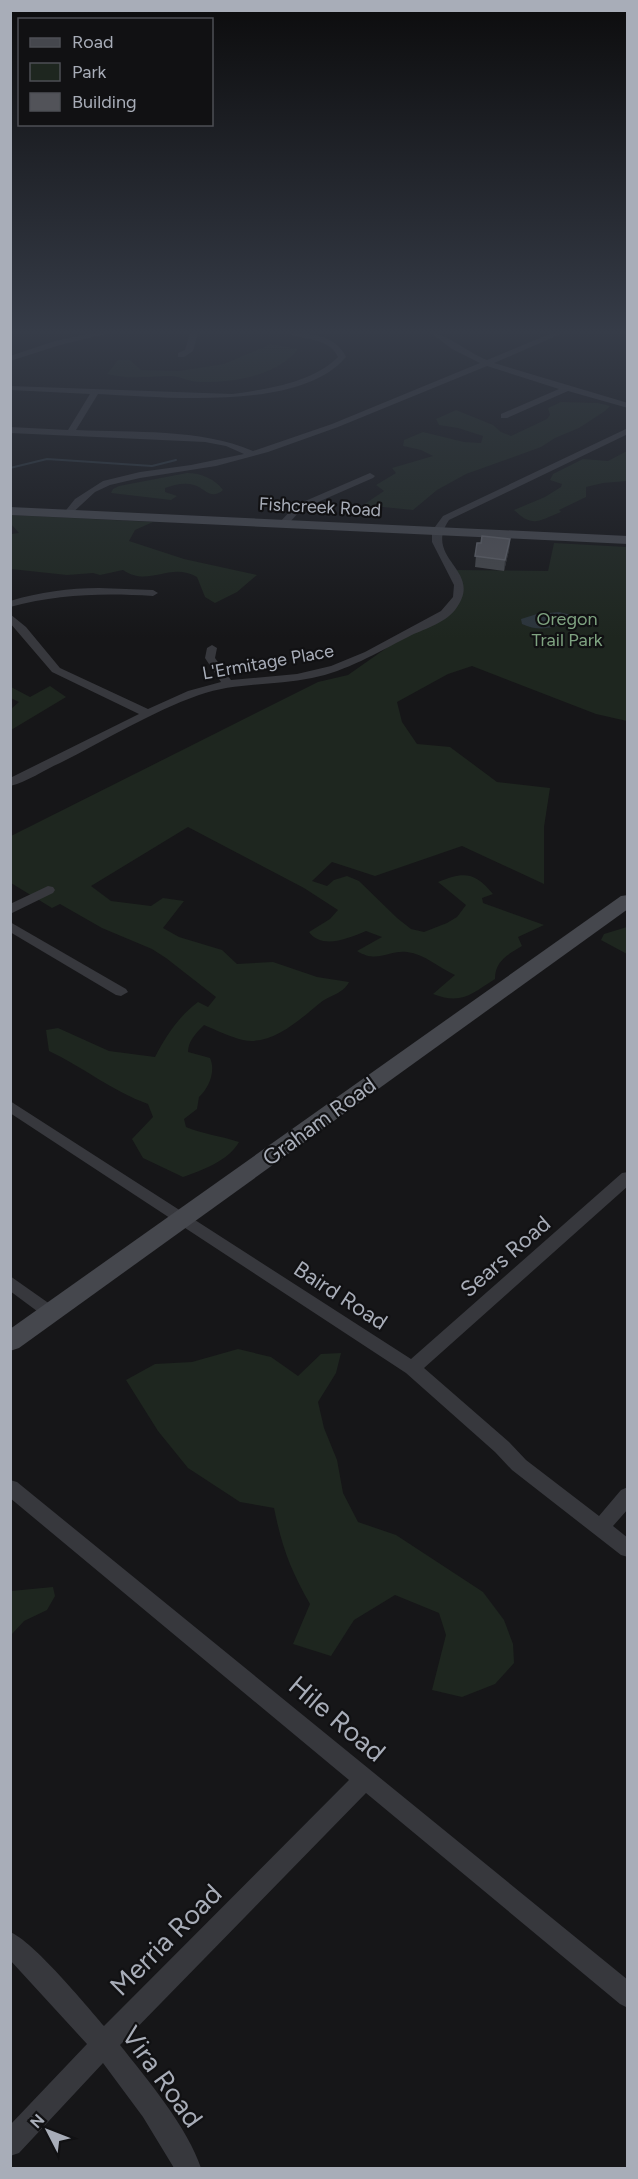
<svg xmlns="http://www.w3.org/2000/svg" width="638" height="2179" font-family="Figtree,sans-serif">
  <rect width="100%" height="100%" fill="#161618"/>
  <g fill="#1e261f">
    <path d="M271,344L298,349C278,376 231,383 199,382C190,382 181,377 172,376C149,376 129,380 107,374L118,360H130L141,370L179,371L224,364Z"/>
    <path d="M561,402L598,403L610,406L605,411L579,428L555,438L541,447L466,474L437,490L413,510L363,505L384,491L376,485L396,473L392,468L433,456L421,450L403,446L404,440L423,432L464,442L481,443L483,436L458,428L439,425L436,419L456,410L493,425L501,432L511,436L547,419L550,415L548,408Z"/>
    <path d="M627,451V481L603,483L586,487V497L559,510L561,512C538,521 533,528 514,510L545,497L561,487L562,484L550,480L553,474L583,459L608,461Z"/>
    <path d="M187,473C201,473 215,479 223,490C211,501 205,488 194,485C184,482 174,485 165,488V492L177,496L171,500L111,493L113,489L119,486Z"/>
    <path d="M11,515L153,522L135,530L129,541L184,559L257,575L237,592L215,603L205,597L197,577C170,561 149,588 123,570L100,575L93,573L67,575L11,569V534L19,533L11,524Z"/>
    <path d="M554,543L627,547V721L596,714L472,666L448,674L397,702L402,722L417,744L450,747L497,782L550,788L544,827V884L462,846L375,876L332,862L312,881L327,886L334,880L347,876L359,881L397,918L411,929L424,932L447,923L457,917L466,905L438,882C464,871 475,872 493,894L482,898L483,903L544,925L518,937L522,946C507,955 495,961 495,979C471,994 462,1005 433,994L455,975C439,968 425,954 407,952C387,950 378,964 357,951L382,937L366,931C349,938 322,950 309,932L330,919L338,910L304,888L188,827L91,886L111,901L151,906L163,898L184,901L163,928L179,937L222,950L237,964L273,962L317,977L349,982C343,994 330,995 320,1003C299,1020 272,1046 243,1040C230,1037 216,1030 204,1025C196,1033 188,1041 188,1052L210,1058C216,1071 209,1088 199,1097L197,1109L184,1119L186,1127C203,1134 221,1136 239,1142C228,1161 203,1170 183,1177L143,1158L132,1139L153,1117L148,1104C112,1091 83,1067 49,1051L46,1030L58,1028L109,1051L155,1057C166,1036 178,1017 198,1002L208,1007L216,997L166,958L152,949L102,928L60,904L52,908L11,883V836L318,682L348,675L405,635L441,616L456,601L454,570L548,571Z"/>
    <path d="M50,686L66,697L11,730V709L19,702L11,698V687L30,697Z"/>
    <path d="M627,927V954L601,940L604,934Z"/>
    <path d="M238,1349L271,1357L298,1376L321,1354L341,1353L336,1373L318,1402L324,1428L337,1460L343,1493L358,1522L396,1535L483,1592L504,1620L513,1644L514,1663L495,1684L462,1697L432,1690L446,1635L439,1613L395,1595L354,1620L331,1656L293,1644L310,1604C290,1569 282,1547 274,1508L240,1502L188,1468L158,1431L126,1380L155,1364L192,1362Z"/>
    <path d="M53,1587L55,1596L47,1610L24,1621L11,1635V1591Z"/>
  </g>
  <path fill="#2c353c" d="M559,612L575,616L573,620C555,627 541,633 522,624L521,619L537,614Z"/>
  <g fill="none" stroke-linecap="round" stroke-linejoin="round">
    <path stroke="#2c353c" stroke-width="2" d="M10,468L47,459L152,466L176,460"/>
    <g fill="#37383d" fill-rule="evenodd">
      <path d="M92,333H109L60,345L10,361V356L55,341Z"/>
      <path d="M190,333H198L193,351L184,357H178V353L185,350Z"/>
      <path d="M288,333C310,333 336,335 346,357C300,412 163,397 98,394L76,430C134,433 199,428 253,451L332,424L480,363L452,349L431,333C446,333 470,354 487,360L552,333H563L494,363L628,403V408L568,391L507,418H501V414L559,389L487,366L338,427L268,452L216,466L140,478L110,485L95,492L68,517L63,514L75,499L103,481L140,472L191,465L244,454L226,446L205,442L10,433V427L68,430L90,394L10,390V386L232,394C267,389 312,383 338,357C329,337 304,341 288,333Z"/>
      <path d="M628,428V434L449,520C422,560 486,570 455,610C444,624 423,629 408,637C376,653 347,671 312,678C274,686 236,682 199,695C151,712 106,740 60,763C44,770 27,782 10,786V778L139,714L52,672L10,623V614L26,627L60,668L148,709L188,691L221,682L205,658L207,648L212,645L217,648L215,658L231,680L297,674L331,666L365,652L441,611L453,597L454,585L432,542V531L443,516Z"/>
      <path d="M370,473L375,476L373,478L302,509L287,525L279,523L296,505Z"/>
      <path d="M99,588L153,590L158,593L153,596C103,593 59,594 10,607V601C40,592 69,588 99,588Z"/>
      <path d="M48,886L53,887L55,890L53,893L10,914V904Z"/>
      <path d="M10,922L126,989L128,992L121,996L116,995L10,932Z"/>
      <path d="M10,1101L411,1359L622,1173L628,1172V1186L424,1368L509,1442L526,1460L599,1516L621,1490L628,1487V1509L613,1526L628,1538V1557L621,1555L512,1470L495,1452L406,1373L10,1113Z"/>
      <path d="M10,1276L57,1309L60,1313L57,1317L51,1319L45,1317L10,1291Z"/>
      <path d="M10,1480L17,1482L628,1980V2008L620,2004L366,1793L120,2045C147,2079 188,2128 201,2168H174L143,2117L103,2063L19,2153L10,2156V2125L87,2044L10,1960V1932C33,1941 86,2005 104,2026L349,1780L10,1498Z"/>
    </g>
    <g fill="#45474d" fill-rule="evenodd">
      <path d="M10,507L628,536V544L10,515Z"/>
      <path d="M628,895V909L19,1348L10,1351V1329L621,896Z"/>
    </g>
  </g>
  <path fill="#47494d" d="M510,539L509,550L504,571L475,567L477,543Z"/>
  <path fill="#2f3033" d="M510,539L509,550L504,571L505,560Z"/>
  <path fill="#525359" stroke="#5f6168" stroke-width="1.5" d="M482,536L510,539L505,560L475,556L477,543H481Z"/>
  <linearGradient id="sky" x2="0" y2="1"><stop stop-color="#0c0c0d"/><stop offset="0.52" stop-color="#363c48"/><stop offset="1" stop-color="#363c48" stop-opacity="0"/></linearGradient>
  <rect width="638" height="638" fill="url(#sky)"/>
  <g text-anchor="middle" stroke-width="4.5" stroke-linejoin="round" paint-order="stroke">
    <g font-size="18" fill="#a8adb8" stroke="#111113">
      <text transform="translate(320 507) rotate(3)" y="6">Fishcreek Road</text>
      <text transform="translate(268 662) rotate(-10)" y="6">L'Ermitage Place</text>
    </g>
    <g font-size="18" fill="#7fa381" stroke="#111113">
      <text x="567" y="625">Oregon<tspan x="567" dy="21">Trail Park</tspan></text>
    </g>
    <g font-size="22" fill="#a8adb8" stroke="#111113">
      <text transform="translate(319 1121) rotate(-36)" y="8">Graham Road</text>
      <text transform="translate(505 1256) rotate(-41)" y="8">Sears Road</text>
      <text transform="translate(341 1295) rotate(33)" y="8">Baird Road</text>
    </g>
    <g font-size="27" fill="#a8adb8" stroke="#111113">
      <text transform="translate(337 1719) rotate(40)" y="9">Hile Road</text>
      <text transform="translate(166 1940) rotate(-45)" y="9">Merria Road</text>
      <text transform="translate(162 2077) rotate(54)" y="9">Vira Road</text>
    </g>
  </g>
  <rect width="638" height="2179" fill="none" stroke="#a8adb8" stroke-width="24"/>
  <rect x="18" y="18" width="195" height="108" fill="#111113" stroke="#4d4f55" stroke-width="1.5"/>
  <rect x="30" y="38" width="30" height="9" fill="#45474d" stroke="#4d4f55" stroke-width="1.5"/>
  <text x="72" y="48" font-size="18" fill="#a8adb8">Road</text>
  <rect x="30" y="63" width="30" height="18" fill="#1e261f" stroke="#4d4f55" stroke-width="1.5"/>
  <text x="72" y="78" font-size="18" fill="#a8adb8">Park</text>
  <rect x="30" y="93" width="30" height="18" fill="#525359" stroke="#4d4f55" stroke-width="1.5"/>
  <text x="72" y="108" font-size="18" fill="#a8adb8">Building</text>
  <g transform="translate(48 2131) rotate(312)" stroke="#111113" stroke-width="4.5" paint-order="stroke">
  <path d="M0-4.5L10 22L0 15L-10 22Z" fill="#a8adb8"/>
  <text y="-9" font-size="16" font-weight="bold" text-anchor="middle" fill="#a8adb8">N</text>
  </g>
</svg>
